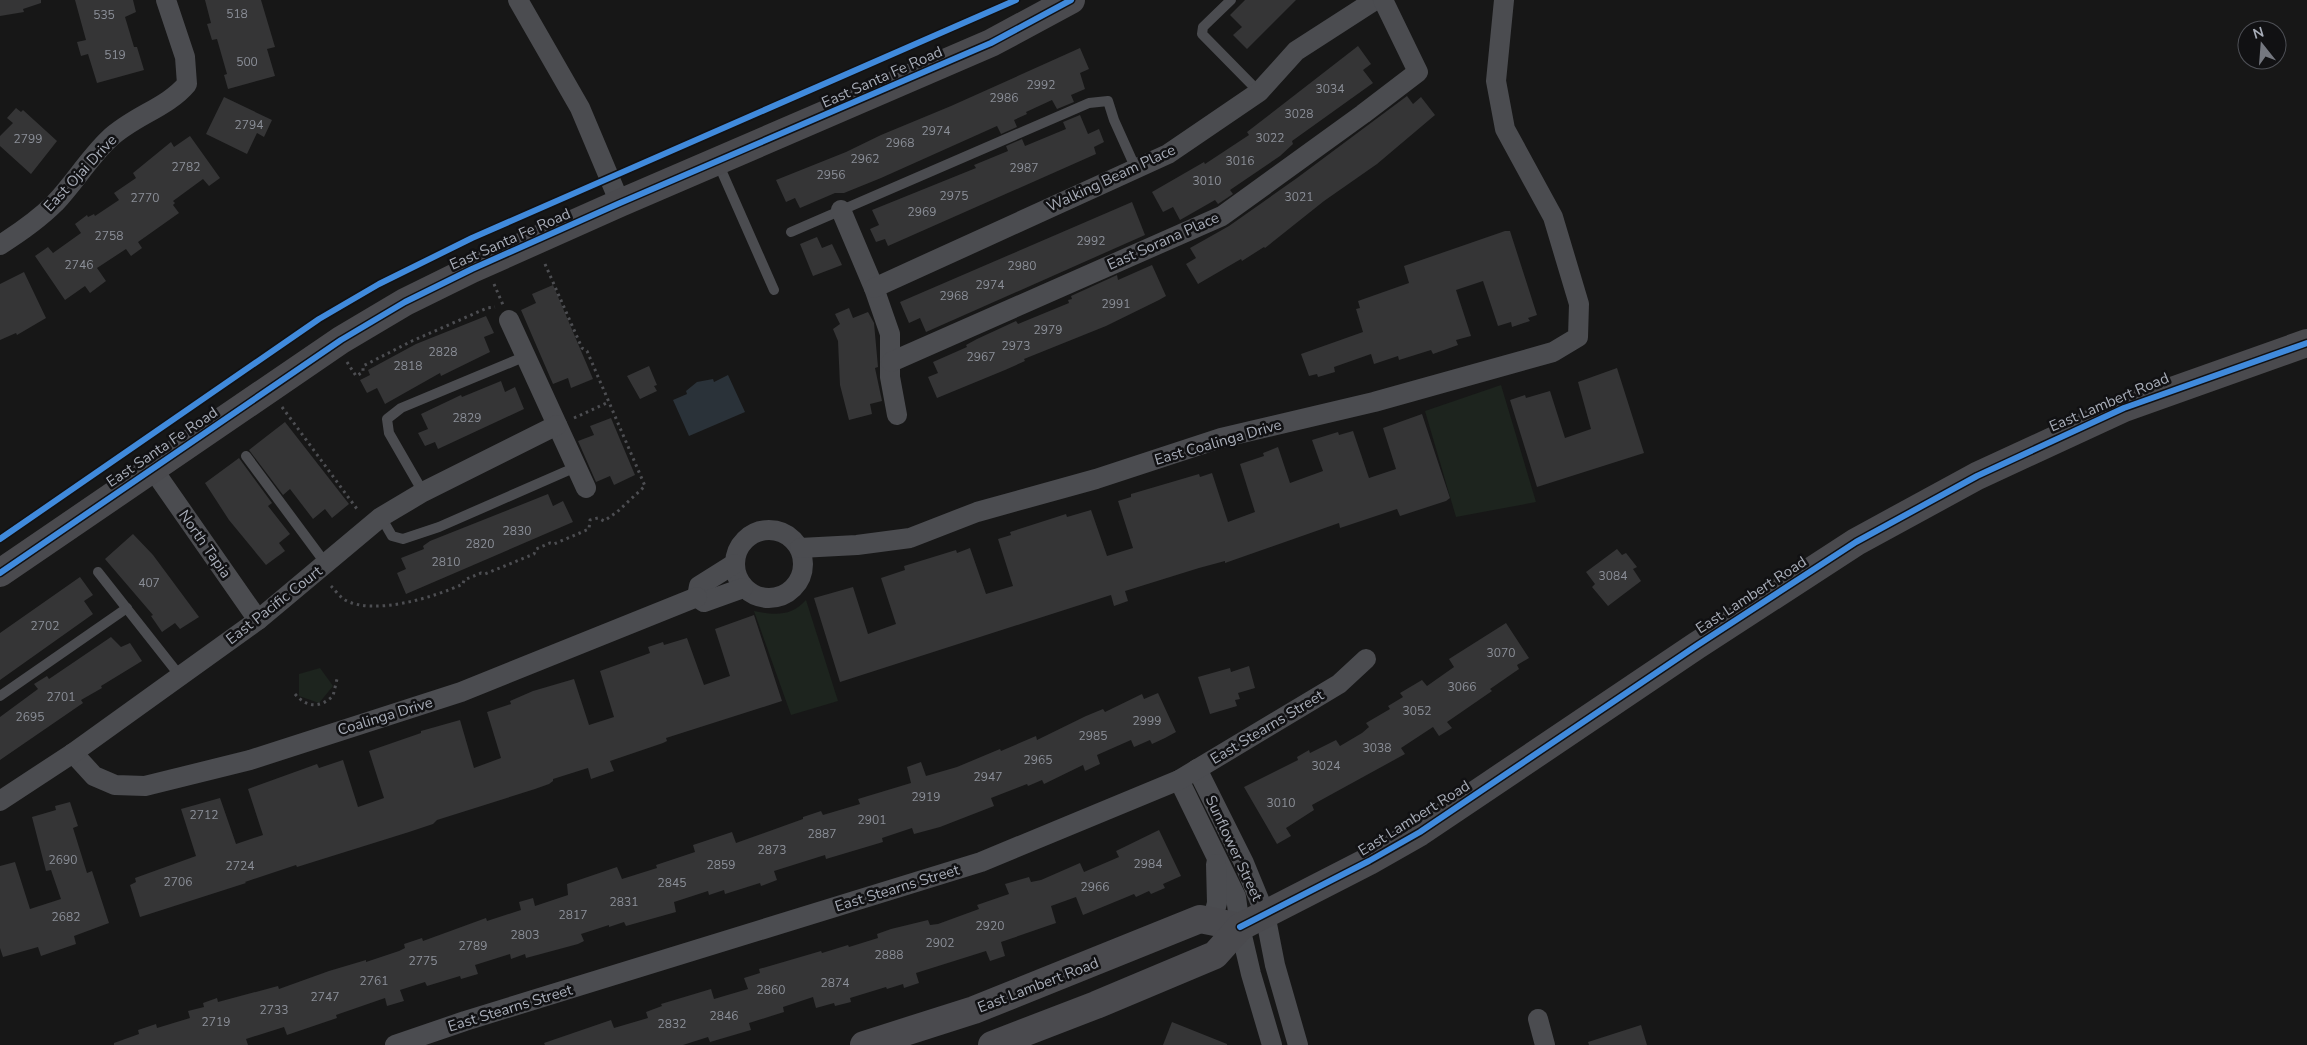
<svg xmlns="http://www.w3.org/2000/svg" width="2307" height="1045" font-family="'Nunito Sans',sans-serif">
  <rect width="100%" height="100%" fill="#171717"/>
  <g fill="#1d241e">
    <path d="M1501,385L1536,502L1456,517L1425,411Z"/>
    <path d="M806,600L838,701L791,715L754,611C774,615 791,617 806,600Z"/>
    <path d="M320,668L333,686L319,703L299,696V674Z"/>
  </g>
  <path fill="#2a3239" d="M728,375L745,412L689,436L673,400L687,394L686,391L697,382L713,379L714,382Z"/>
  <g fill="#353536">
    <path d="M0,0H41V3L23,9L24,12L0,16Z"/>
    <path d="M75,0H133L136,12L125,17L134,47H137L144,70L97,83L88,54L81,56L77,42L86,40Z"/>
    <path d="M205,0H261L275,47L267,49L275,76L228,89L224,75L227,74L217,39L212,40L207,24L211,23Z"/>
    <path d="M1245,0H1296L1247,49L1233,35L1242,27L1230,15Z"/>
    <path d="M1358,46L1371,64L1363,70L1373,83L1292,141L1293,144L1280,156L1230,190L1233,194L1218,204L1215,200L1180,220L1173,207L1163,212L1152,192L1204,162L1205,164L1249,135L1247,132Z"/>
    <path d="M1080,48L1089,69L1080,73L1085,89L1071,95L1074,102L1057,109L1052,100L1026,112L1027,114L1014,120L1017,127L1001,134L997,126L881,178L844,193H835L800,208L795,198L786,202L776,180L846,152L881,135L951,106Z"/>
    <path d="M1407,96L1413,104L1421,97L1435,115L1377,164L1324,201L1265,248L1264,247L1242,261L1241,259L1198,284L1186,264L1196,258L1190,248L1229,226L1297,178Z"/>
    <path d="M224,97L272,120L264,137L257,133L247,154L206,134Z"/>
    <path d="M16,108L21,112L23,110L57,141L31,174L0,146V136L13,123L7,118Z"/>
    <path d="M1080,115L1088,134L1099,129L1104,142L1094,147L1096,154L888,246L885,239L876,242L870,229L879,225L872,210L976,168L974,165L1008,151L1006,146L1022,139L1025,146L1066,129L1063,122Z"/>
    <path d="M190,136L220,178L209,186L203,179L173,201L175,203L173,205L179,213L138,242L142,248L131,256L126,249L97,268L106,281L90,293L85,286L65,300L35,256L48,247L53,253L81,233L75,224L87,215L88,217L94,214L95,216L119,200L114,193L136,178L133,173L171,142L174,147Z"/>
    <path d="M1132,202L1145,235L926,332L920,318L909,323L900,302Z"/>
    <path d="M1505,231H1510L1537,315L1528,318L1530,321L1512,327L1511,322L1498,326L1483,281L1456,290L1471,336L1456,340L1458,345L1433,354L1431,350L1399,360L1398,356L1374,364L1371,354L1334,367L1335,372L1318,377L1317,374L1309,376L1301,354L1363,332L1356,309L1360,308L1358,301L1409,283L1404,266Z"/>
    <path d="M817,237L822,248L832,244L842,265L813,276L800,244Z"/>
    <path d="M1152,265L1166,296L1159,300L1106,326L1024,359L1025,361L1005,370L937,398L928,377L938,373L933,362L967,347L966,345L977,339L1016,321L1018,324L1069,303L1068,300L1072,299L1071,296L1117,275L1118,280Z"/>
    <path d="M24,272L46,318L17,335L16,333L0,340V284Z"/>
    <path d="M553,285L593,379L571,388L568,378L553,384L521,310L536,303L532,294Z"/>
    <path d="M849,308L853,318L868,312L874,323L878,367L875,368L882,401L870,404L872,414L849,420L840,385L838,341L833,329L840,324L835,314Z"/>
    <path d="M486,316L494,333L484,337L490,352L441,376L440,373L385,404L377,388L367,393L360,380L370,375L368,370L416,344Z"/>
    <path d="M649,366L657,385L654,386L657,391L640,399L627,376Z"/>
    <path d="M1617,368L1644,453L1537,487L1510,400L1525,395L1526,398L1550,391L1565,438L1591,429L1578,382Z"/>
    <path d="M501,381L505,392L515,387L524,409L438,449L435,442L425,446L418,433L428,429L421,414L461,395L462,397Z"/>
    <path d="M1422,414L1450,498L1446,501L1400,516L1397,509L1340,528L1339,523L1225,563V561L1199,568L1125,591L1128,601L1114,606L1111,595L840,682L814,598L853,587L868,634L896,624L881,578L905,570L904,566L956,550L957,553L970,548L986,594L1013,586L998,539L1011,535L1010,532L1066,514L1067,517L1091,510L1107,556L1133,548L1118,501L1131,497V494L1199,474L1200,477L1212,473L1228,522L1255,512L1240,464L1264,456L1263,453L1278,447L1290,483L1323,471L1312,440L1338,432L1339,435L1353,431L1369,478L1396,469L1383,428Z"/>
    <path d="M611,418L635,475L614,485L610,476L596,482L578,441L594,435L590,426Z"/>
    <path d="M285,422L349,504L332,518L325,509L313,519L290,489L283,495L249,450Z"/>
    <path d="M239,458L272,503L268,506L290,534L279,543L285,551L266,565L229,520L205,483Z"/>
    <path d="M548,494L553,506L563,501L573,522L406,594L397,573L406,569L401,558L424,549L423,546L430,541Z"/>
    <path d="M133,534L153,555L199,617L180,629L175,623L162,632L151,616L153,615L105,559Z"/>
    <path d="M1617,549L1622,555L1626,553L1637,567L1633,569L1641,581L1608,606L1592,587L1595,584L1586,572Z"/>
    <path d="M80,577L93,595L84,601L93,614L0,680V633Z"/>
    <path d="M754,615L782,701L666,738L667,741L663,743L610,761L614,771L591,779L588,768L553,779V781L549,784L535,789L437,820L433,824L409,832L297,867L296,865L245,882L246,883L140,917L130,885L136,882L135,878L196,856L181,809L220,798L236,844L263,835L248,789L317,764L319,768L343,760L358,807L384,798L369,751L421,733V731L460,720L474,768L501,758L487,712L511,704L510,701L533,691L574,679L589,725L614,717L600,671L650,653L648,647L663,642L664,645L687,638L704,685L730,676L715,629Z"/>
    <path d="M1506,623L1529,658L1517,665L1519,669L1490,689L1492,691L1447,722L1452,728L1439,736L1433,727L1401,748L1405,754L1312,805L1314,810L1286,828L1291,836L1277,844L1244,787L1298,760L1297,757L1309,750L1310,753L1336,740L1340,746L1362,733L1369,727L1366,723L1390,709L1388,706L1403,697L1400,693L1422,680L1427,686L1454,667L1449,659Z"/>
    <path d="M111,637L121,647L130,643L142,661L101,686L102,688L81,700L83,703L0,760V717L38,689L34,684L47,676L49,679L52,677Z"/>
    <path d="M1249,666L1255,688L1238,693L1240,699L1235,700L1237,706L1210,714L1198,677L1230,668L1231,672Z"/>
    <path d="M1158,693L1176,732L1165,738L1152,744L1150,740L1134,747L1131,740L1097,755L1100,764L1085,771L1083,765L1044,784L1042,780L1028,786L1027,784L991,798L994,806L940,827L914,834L912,828L882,838L883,842L826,859L825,855L774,871L777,880L761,886L760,883L725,894L724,890L709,895L708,891L674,902L676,912L626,926L624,922L609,927V925L581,934L584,941L578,944L526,958L525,954L511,959L510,954L475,965L478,974L461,979L460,976L427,986L425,982L400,990L404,1001L387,1006L385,998L336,1015L337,1018L287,1035L284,1027L246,1039L248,1045H114V1043L139,1034L138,1030L156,1024L157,1028L190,1018L188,1011L204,1007L203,1003L217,998L218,1002L278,986L279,989L329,971L366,960V962L399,951L405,948L404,944L422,938L423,941L486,918L487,921L521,910L519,902L533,898L535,906L568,895L567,884L617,867L622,879L657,868L656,865L695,852L693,845L732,832L736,843L803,819V817L821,811L823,815L860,804L858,799L911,783L907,767L921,762L926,776L957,767L1000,749L1001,751L1036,736L1037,740L1086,716L1103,709L1105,712L1142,694L1144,699Z"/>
    <path d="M70,802L78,826L73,828L87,873L92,871L109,923L74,936L76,944L41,956L38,947L3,957L0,948V866L15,862L30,909L61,899L51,870L46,871L32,817L56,810L55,806Z"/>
    <path d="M1159,830L1181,876L1163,884L1165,888L1151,894L1149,891L1136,897L1134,894L1083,915L1076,897L1051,906L1056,923L1001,942L1005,956L990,961L986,951L916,973L919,983L904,988L903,984L887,989L886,987L850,998L851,1002L835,1006L834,1003L816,1008L813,997L783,1007L784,1012L749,1023L751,1030L710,1042L708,1037L683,1045H545L544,1043L611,1020L614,1028L648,1018L646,1012L662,1006L661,1004L711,989L714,999L748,989L744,978L760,973L759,969L821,951L822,953L848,945L849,947L878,938L877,934L891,929L928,920L930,925L938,924L979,909L977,905L1009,894L1005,884L1029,877L1031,882L1041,880L1080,863L1084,872L1119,857L1116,851Z"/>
    <path d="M1172,1022L1227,1044V1045H1163Z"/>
    <path d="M1641,1025L1647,1045H1589L1588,1042Z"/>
  </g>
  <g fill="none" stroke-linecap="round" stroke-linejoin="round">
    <g stroke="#4d4e52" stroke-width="3" stroke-dasharray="2.5 4" stroke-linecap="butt">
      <path d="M494,284L503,305"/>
      <path d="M347,362L356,376L363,372V366L412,341L487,308L495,307"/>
      <path d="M282,407L357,509"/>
      <path d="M574,418L609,402"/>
      <path d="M331,586C335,590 340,597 345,600C374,616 435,597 463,584L464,580L481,573L485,574L534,554L536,549L550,543L554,544L589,529L590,520L598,518L604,521L617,512L645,486L587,351L582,348L545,264"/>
      <path d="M295,694C307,708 320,708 333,696L337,679"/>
    </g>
    <g stroke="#4b4c50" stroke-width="10">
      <path d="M1231,0L1203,27L1202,34L1259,92"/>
      <path d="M718,163L774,290"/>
      <path d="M791,232L1089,103L1108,101L1114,120L1136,169"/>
      <path d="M246,456L326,564"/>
      <path d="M423,492L389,433L387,419L401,408L526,356"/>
      <path d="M381,517L392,536L403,539L439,527L576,467"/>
      <path d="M98,572L180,676"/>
      <path d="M0,696L127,608"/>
    </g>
    <g stroke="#4b4c50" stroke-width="20">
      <path d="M518,0L580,108L620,203"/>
      <path d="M841,210L874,288L890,334V377L897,415"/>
      <path d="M0,245C19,233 39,219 55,203C74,183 89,158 109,139C133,116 167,108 187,84L185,57L166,0"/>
      <path d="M874,288L1168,154L1259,92L1296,51L1375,0"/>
      <path d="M509,320L586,488"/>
      <path d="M891,362L1222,216L1363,114L1418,72L1383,0"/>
      <path d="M152,468L258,620"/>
      <circle cx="769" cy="564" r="34"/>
      <path d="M800,548L857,545L910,538L977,512L1096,479L1221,438L1374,402L1553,352L1578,337L1579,304L1553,217L1505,129L1496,81L1504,0"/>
      <path d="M697,597L699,586L734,564"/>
      <path d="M697,597L704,602L743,588"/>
      <path d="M73,753L94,776L115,785L145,786L250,760L461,692L697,597"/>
      <path d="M1197,769L1244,863L1265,914L1275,965L1298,1045"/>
      <path d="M1179,780L1236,897L1240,927L1251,974L1272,1045"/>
      <path d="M0,801L73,753L258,620L381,517L423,492L557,425"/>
      <path d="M1212,922L1217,903L1216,864"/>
      <path d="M1538,1019L1545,1045"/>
      <path d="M395,1045L465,1021L981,862L1179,780L1339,684L1366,659"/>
    </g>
    <g stroke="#4a4a4e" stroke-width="28">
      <path d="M0,573L341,340L405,302L472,269L620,203L991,43L1071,0"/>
      <path d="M864,1045L974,1010L1200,919L1240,927"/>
      <path d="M992,1045L1096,1005L1215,955L1240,927L1369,861L1420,832L1696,646L1856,542L1977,476L2124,408L2307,343"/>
    </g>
    <defs>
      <g id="cycleway">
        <path d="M0,539L319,319L379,284L472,238L1016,0"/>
        <path d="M0,573L341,340L405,302L472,269L620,203L991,43L1071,0"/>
        <path d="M1240,927L1369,861L1420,832L1696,646L1856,542L1977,476L2124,408L2307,343"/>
      </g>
    </defs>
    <use href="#cycleway" stroke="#111113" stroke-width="9"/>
    <use href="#cycleway" stroke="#408adc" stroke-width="6"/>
  </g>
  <g text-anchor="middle" stroke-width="5" stroke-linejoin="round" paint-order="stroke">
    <g font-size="12" fill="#8b8f98">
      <text x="237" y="18">518</text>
      <text x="104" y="19">535</text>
      <text x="115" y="59">519</text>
      <text x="247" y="66">500</text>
      <text x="1041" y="89">2992</text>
      <text x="1330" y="93">3034</text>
      <text x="1004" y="102">2986</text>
      <text x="1299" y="118">3028</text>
      <text x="249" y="129">2794</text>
      <text x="936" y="135">2974</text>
      <text x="1270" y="142">3022</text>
      <text x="28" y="143">2799</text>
      <text x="900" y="147">2968</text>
      <text x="865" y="163">2962</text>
      <text x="1240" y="165">3016</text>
      <text x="186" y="171">2782</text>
      <text x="1024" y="172">2987</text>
      <text x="831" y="179">2956</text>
      <text x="1207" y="185">3010</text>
      <text x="954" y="200">2975</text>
      <text x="1299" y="201">3021</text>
      <text x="145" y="202">2770</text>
      <text x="922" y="216">2969</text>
      <text x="109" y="240">2758</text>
      <text x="1091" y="245">2992</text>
      <text x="79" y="269">2746</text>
      <text x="1022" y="270">2980</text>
      <text x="990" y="289">2974</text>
      <text x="954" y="300">2968</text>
      <text x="1116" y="308">2991</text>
      <text x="1048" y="334">2979</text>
      <text x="1016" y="350">2973</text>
      <text x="443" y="356">2828</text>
      <text x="981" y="361">2967</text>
      <text x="408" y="370">2818</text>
      <text x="467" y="422">2829</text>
      <text x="517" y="535">2830</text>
      <text x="480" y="548">2820</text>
      <text x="446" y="566">2810</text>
      <text x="1613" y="580">3084</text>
      <text x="149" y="587">407</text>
      <text x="45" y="630">2702</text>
      <text x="1501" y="657">3070</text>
      <text x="1462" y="691">3066</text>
      <text x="61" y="701">2701</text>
      <text x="1417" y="715">3052</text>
      <text x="30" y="721">2695</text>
      <text x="1147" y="725">2999</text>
      <text x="1093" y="740">2985</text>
      <text x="1377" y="752">3038</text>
      <text x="1038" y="764">2965</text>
      <text x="1326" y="770">3024</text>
      <text x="988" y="781">2947</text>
      <text x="926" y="801">2919</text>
      <text x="1281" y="807">3010</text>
      <text x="204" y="819">2712</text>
      <text x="872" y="824">2901</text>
      <text x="822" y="838">2887</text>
      <text x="772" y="854">2873</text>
      <text x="63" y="864">2690</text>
      <text x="1148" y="868">2984</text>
      <text x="721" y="869">2859</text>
      <text x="240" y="870">2724</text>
      <text x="178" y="886">2706</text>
      <text x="672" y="887">2845</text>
      <text x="1095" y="891">2966</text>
      <text x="624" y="906">2831</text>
      <text x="573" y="919">2817</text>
      <text x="66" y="921">2682</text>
      <text x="990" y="930">2920</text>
      <text x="525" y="939">2803</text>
      <text x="940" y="947">2902</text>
      <text x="473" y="950">2789</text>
      <text x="889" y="959">2888</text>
      <text x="423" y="965">2775</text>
      <text x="374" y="985">2761</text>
      <text x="835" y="987">2874</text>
      <text x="771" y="994">2860</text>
      <text x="325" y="1001">2747</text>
      <text x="274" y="1014">2733</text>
      <text x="724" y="1020">2846</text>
      <text x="216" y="1026">2719</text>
      <text x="672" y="1028">2832</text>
    </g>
    <g font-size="15" fill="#a8adb8" stroke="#111113">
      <text transform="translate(882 77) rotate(-24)" y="5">East Santa Fe Road</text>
      <text transform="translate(80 173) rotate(-47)" y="5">East Ojai Drive</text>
      <text transform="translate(1111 178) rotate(-25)" y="5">Walking Beam Place</text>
      <text transform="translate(510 239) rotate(-24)" y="5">East Santa Fe Road</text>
      <text transform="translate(1163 241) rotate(-24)" y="5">East Sorana Place</text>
      <text transform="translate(2109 402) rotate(-23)" y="5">East Lambert Road</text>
      <text transform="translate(1218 442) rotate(-16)" y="5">East Coalinga Drive</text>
      <text transform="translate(162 447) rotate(-34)" y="5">East Santa Fe Road</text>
      <text transform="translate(205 544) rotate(55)" y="5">North Tapia</text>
      <text transform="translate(1751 595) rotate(-33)" y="5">East Lambert Road</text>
      <text transform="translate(274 605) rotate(-38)" y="5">East Pacific Court</text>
      <text transform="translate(385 716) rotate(-17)" y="5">Coalinga Drive</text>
      <text transform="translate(1267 727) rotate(-31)" y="5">East Stearns Street</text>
      <text transform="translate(1414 818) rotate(-32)" y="5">East Lambert Road</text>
      <text transform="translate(1234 848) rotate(65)" y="5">Sunflower Street</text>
      <text transform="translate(897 888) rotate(-17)" y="5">East Stearns Street</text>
      <text transform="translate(1038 985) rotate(-21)" y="5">East Lambert Road</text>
      <text transform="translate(510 1008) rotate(-17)" y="5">East Stearns Street</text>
    </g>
  </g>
  <g transform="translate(2262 45) rotate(343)"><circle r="24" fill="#111113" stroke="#4d4f55"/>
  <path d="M0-4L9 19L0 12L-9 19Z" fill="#757880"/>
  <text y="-8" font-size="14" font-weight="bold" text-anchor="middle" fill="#a8adb8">N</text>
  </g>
</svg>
